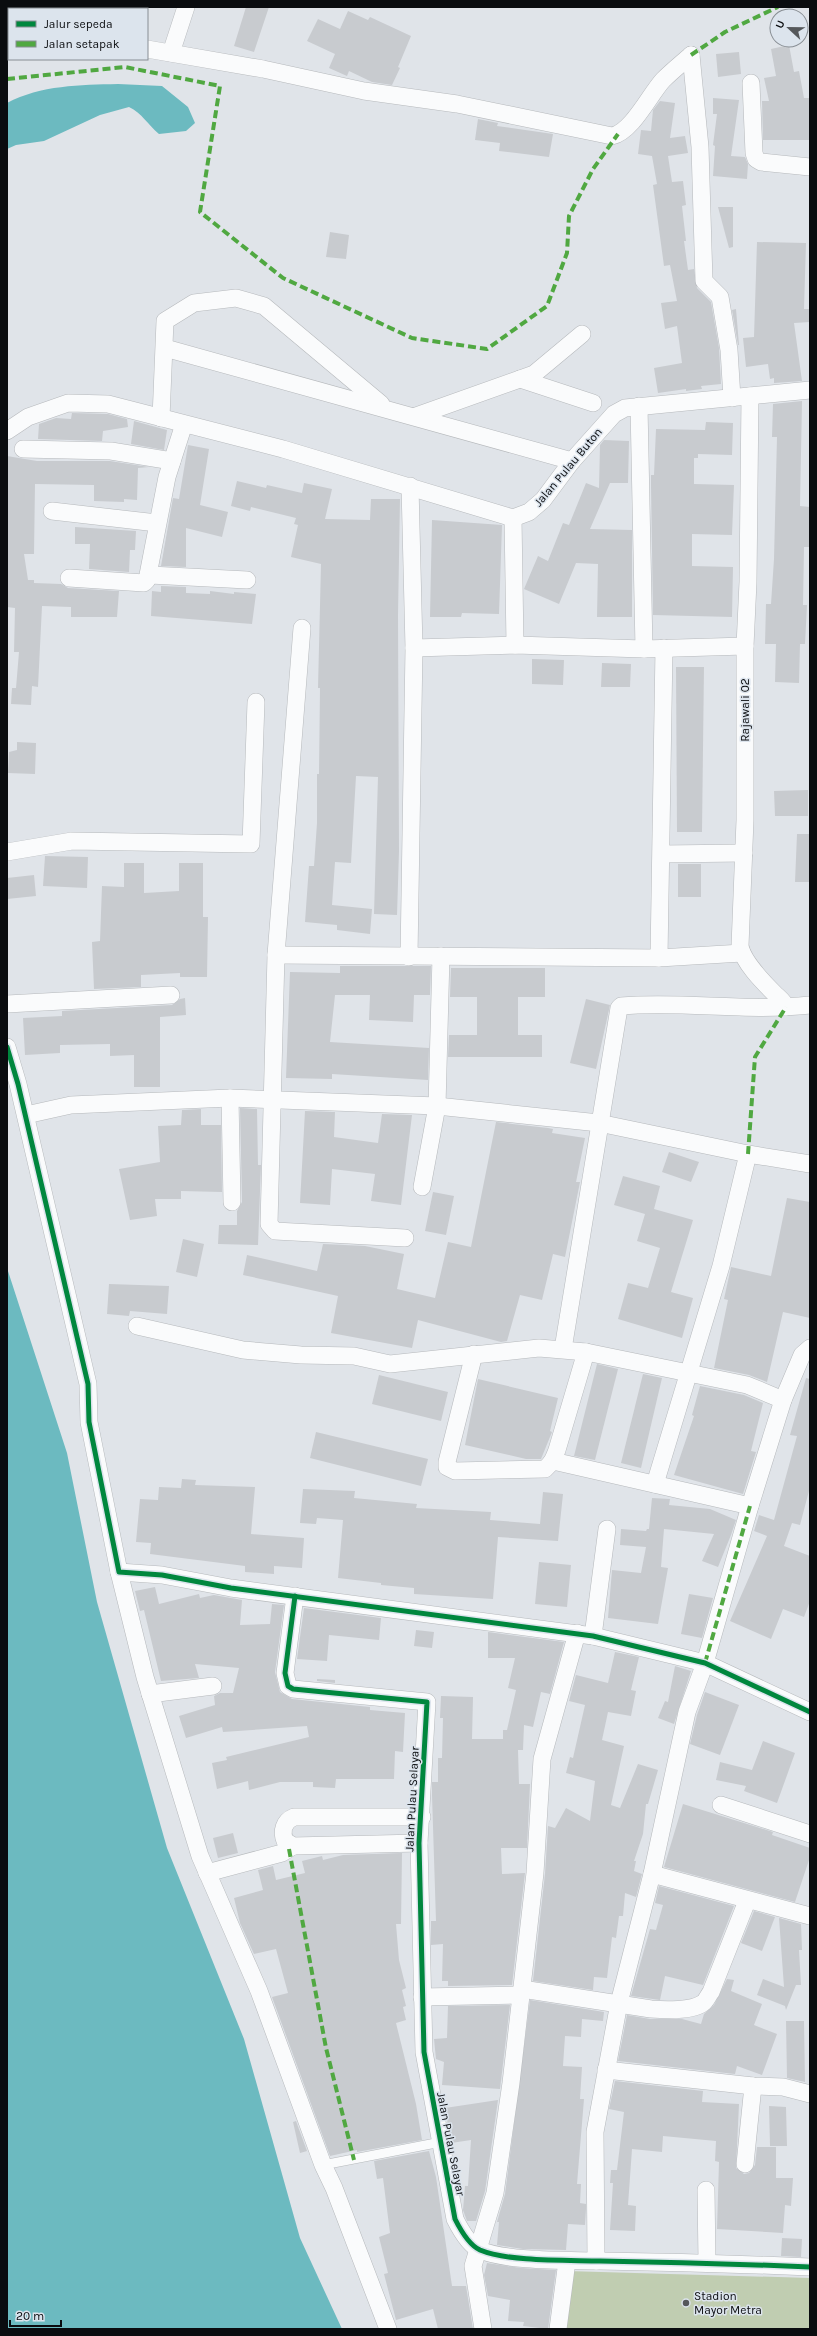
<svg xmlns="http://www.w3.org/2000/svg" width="817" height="2336" font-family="Karla,sans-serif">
  <rect width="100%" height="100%" fill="#e0e4e9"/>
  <path fill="#c0cdb1" d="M566,2271L810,2278V2329H561Z"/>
  <g fill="#6cbac0">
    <path d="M118,84L162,86L188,107L195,123L186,131L159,134C148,125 142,113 129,107L100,115L44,141L16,145L7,149V103C41,85 80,85 118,84Z"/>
    <path d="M7,1268L67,1453L97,1602L167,1848L244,2039L300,2238L342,2329H7Z"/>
  </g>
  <g fill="#c8cbcf">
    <path d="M246,7H269L254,52L234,46Z"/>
    <path d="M348,11L368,20L370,17L411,36L398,67L400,68L392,85L372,82L349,71L347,76L329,68L335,54L307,41L318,19L340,29Z"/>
    <path d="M789,45L794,72L799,71L804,98H810V140H763L762,101H769L764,78L776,76L771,49Z"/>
    <path d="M739,52L741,74L718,77L716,54Z"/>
    <path d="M713,98L739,100L731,156L745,157L748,164L747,179L713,176L715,146L713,145L717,114H713Z"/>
    <path d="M660,101L675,103L670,138L685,136L688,153L668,156L672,182L683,181L686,205L682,206L686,241H684L688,270L694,269L697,288L711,302L719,348L721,384L701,386L702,389L686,391V389L658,393L654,368L682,363L677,326L665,329L661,303L677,301L670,265L664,266L653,185L657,184L652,156L638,154L641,130L651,131L653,110Z"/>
    <path d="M478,119L498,123L497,126L553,134L549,157L499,151L500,143L475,140Z"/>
    <path d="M718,207H733V247L729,248Z"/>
    <path d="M330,232L349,235L346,259L326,257Z"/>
    <path d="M757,242L806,243L804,309H809L810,322L794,323L802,381L774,383V378L770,379L768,364L746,367L743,338L754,337Z"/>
    <path d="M736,309L739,345H738L732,310Z"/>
    <path d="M802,401L800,506L810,507V547H804L803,605H807L805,644H800L799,683L775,682L776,644H765L766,604H771L774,559L777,437H772L773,404Z"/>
    <path d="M72,413L108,414L127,419L128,427L103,431L102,441L38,439L39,424L56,418L71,419Z"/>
    <path d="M134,421L167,430L164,450L131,444Z"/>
    <path d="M706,422L733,423L732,455L698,454V458H694V484L734,485L732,535L692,534V566L733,567L732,617L653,615L651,485V475H654L656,429L705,430Z"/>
    <path d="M604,440L629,441L628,483H610L590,529L632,530V617H597L598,564L576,563L559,604L524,589L538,556L548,561L563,523L569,525L586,483L599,488L600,445Z"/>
    <path d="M188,445L209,449L200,505L228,512L222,537L186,528V567L161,566L173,498L179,499Z"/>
    <path d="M7,456L37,461H110L149,467L138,468L137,500L124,499V502L94,501V485L35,484L34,554H24L28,580H34V583L61,584L68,588L119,591L117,617H71V607L42,606L38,687L32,686L31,705L11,704L12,688H16L19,652H14L15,608L7,607Z"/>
    <path d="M237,481L266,488L267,485L302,493L304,483L332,489L325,519L370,520L371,499H400L398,615L399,851L397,915L374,914L378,777L356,776L351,863L335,862L332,905L372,909L370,934L337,930V925L305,922L309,866H314L317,823V774H319L320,688H318L321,564L291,557L298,525L294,524L296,518L251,507L250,511L231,506Z"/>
    <path d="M432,520L502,525L499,614L462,613L461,617H430Z"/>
    <path d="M75,527L136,531L135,550H130L129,572L89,569L90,544H75Z"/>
    <path d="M161,586L186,587V593L210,594V591L234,594V592L256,594L252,624L151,616L152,591L161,592Z"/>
    <path d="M532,659L564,660L563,685L532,684Z"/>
    <path d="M602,663L631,664L630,687H601Z"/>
    <path d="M676,667H704L702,832H677Z"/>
    <path d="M17,742L36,743L35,774L8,773L9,752L17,750Z"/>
    <path d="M808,790V816H775L774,791Z"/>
    <path d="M797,834H810V882H795Z"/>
    <path d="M45,856L88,857L87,888L43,886Z"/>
    <path d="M124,863H144V893L179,891V863H203V917H208L207,977H180V973L141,975V987L94,989L92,942L100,941L102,886L124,887Z"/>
    <rect x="678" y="864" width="23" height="33"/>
    <path d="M34,875L36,896L7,899V878Z"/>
    <path d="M340,966H431L430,995H414L413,1022L369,1020L370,995H335L330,1042L429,1048L428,1080L332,1074V1079L286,1078L290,972L340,973Z"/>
    <path d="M451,968H545V997H518V1035H542V1057H448L449,1035H477V997H450Z"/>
    <path d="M185,998L186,1015L160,1017V1087H134V1055L110,1056V1044L60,1045V1053L25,1055L23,1018L62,1016V1011L172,1005L180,999Z"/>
    <path d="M586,999L610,1005L596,1069L570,1063Z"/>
    <path d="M240,1108L257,1109L258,1165H261L258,1245L218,1244L219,1225H237V1211L242,1202Z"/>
    <path d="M201,1109V1125H221L222,1192L181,1191V1199H155L157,1216L130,1220L119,1169L160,1162L158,1126L181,1125L182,1110Z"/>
    <path d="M305,1111L335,1112L334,1137L378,1143L382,1114L412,1115L401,1205L371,1201L375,1174L332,1169L330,1205L300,1203Z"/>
    <path d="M496,1122L548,1128L553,1129L552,1133L585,1138L576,1182H580L565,1257L553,1254L542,1300L520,1295L507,1341L501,1342L418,1320L412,1348L331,1333L338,1296L243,1275L247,1255L317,1271L323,1244L365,1246L404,1254L397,1289L435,1298L448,1242L471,1247Z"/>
    <path d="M669,1152L699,1162L691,1182L662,1172Z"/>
    <path d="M623,1176L660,1186L654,1209L693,1220L671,1292L693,1298L682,1338L618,1319L628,1283L648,1288L660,1248L637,1241L645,1214L614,1205Z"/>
    <path d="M433,1192L454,1196L446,1235L425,1231Z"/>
    <path d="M787,1198L810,1202V1318L783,1312L767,1382L749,1375L714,1368L728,1300L724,1299L731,1267L771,1276Z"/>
    <path d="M183,1239L204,1244L197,1277L176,1272Z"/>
    <path d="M109,1284L169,1286L167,1314L130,1311L129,1316L107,1314Z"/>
    <path d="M597,1364L618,1369L595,1460L574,1456Z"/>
    <path d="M643,1374L662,1378L641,1468L621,1463Z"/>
    <path d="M379,1375L448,1392L441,1421L372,1404Z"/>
    <path d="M806,1378L810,1379V1487L800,1525L792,1523L784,1546L810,1556V1601L804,1617L783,1609L771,1639L730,1621L767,1536L754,1531L759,1515L774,1520L797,1436L790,1435Z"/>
    <path d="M478,1379L558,1398L550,1431L552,1432L541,1459H526L465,1445Z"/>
    <path d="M700,1386L744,1395L763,1403L751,1451L756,1452L743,1494L674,1475L694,1416L692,1415Z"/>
    <path d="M316,1432L428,1459L421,1486L310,1458Z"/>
    <path d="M182,1479L196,1480L195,1485L255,1487L251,1534L304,1538L302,1568L274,1566V1574L245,1572V1566L150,1554L151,1543L136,1542L140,1499L158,1500L159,1487L181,1488Z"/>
    <path d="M303,1489L355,1491L354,1498L417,1504L416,1508L491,1512L490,1520L540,1524L543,1492L563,1494L558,1541L498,1537L493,1599L414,1594V1588L381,1585V1583L338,1578L343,1520L317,1518L316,1524L300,1523Z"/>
    <path d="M652,1498L670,1499L669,1505L710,1509L736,1520L731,1535L718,1567L702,1561L714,1534L664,1529L661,1567L668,1568L658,1624L608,1618L612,1570L641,1573L646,1547L620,1545L621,1529L646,1531L647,1529H649Z"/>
    <path d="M539,1562L571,1565L567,1607L535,1604Z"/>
    <path d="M155,1587L159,1604L199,1594L200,1598L214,1595L242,1600L240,1625L270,1624L272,1604L284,1605L275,1672L280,1692L292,1699L370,1707V1710L405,1713L403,1752L395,1751L394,1779H336L335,1788L313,1787V1782H280L249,1790L248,1781L217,1789L212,1763L227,1760L226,1757L309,1737L307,1726L223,1732L222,1727L186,1738L179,1716L215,1705L214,1696L220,1693H233L239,1668L195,1664L199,1678L161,1681L144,1610L140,1611L135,1591Z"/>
    <path d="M689,1594L713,1598L702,1638L681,1634Z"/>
    <path d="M304,1608L381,1618L379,1640L329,1635L327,1661L297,1659Z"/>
    <path d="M416,1630L434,1632L432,1648L414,1646Z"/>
    <path d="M488,1632L564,1642L550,1694L541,1692L533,1727L524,1725L523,1750H518L519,1784H530L527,1848H501L502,1874L525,1873L512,1985L448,1986V1981H442L443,1944L431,1945V1921H436L432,1795V1782H438V1758H442L443,1718H440L441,1696L473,1697L472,1739H503V1730H507L516,1690L508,1688L515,1658H488Z"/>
    <path d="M615,1652L639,1657L631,1690L636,1691L631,1716L608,1712L602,1740L624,1746L611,1805L620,1808L638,1764L658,1770L648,1804H646L643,1834L634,1861H636L634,1871L642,1874L636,1897L625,1893L623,1916H619L616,1938L612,1937L607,1978L594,1977L593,1990L533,1981L545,1874L548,1826L555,1828L566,1808L590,1821L595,1781L566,1773L570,1757L573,1758L585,1705L569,1701L576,1675L608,1683Z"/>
    <path d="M675,1666L691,1671L674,1724L658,1718L665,1701L668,1702Z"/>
    <path d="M317,1679L335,1680V1683L317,1681Z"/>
    <path d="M705,1692L739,1705L720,1755L690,1744L697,1715Z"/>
    <path d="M763,1741L795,1753L777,1803L744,1791L746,1786L716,1780L720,1762L752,1770Z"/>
    <path d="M683,1804L773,1832L772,1835L810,1848V1857L795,1902L664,1867Z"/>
    <path d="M233,1833L238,1853L218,1858L213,1838Z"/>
    <path d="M402,1853L401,1924H396L399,1960L406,1988L402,1990L406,2006L403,2007L406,2020L396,2023L416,2104L422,2140L357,2152V2150L330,2156L272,1997L288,1993L276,1949L254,1954L240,1923L234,1898L263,1890L258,1870L273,1866L276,1880L305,1873L302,1861L322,1856L323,1860L343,1855Z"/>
    <path d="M659,1886L734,1906L703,1985L665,1976L660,2000L631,1996L650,1929L656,1930L663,1905L655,1903Z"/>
    <path d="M754,1911L775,1917L762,1951L741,1943Z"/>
    <path d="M779,1918L801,1924L802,1950H799L801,1985H796L786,2010L785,2006L757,1995L763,1979L784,1987Z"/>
    <path d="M727,1979L734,1980L731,1991L762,2004L754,2025L777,2034L762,2075L737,2066L735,2074L618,2061L627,2015L650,2019H682L701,2024L704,2014L714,2005Z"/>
    <path d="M530,2000L604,2012L603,2021L582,2019L581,2037L565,2036L563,2066L582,2067L580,2099H584L577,2184H581L580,2203L586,2204V2209L585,2225L568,2224L566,2250L523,2249L497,2245L499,2222H497L505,2194Z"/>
    <path d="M510,2005L500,2089L442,2085L444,2062L436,2059L434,2039L447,2038L448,2006Z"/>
    <path d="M786,2021H804L805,2082L787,2078Z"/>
    <path d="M615,2081L703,2091L702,2102L739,2104L736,2168L744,2174L749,2173L755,2165L757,2147H776V2178H793L791,2206L785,2205L783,2233L717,2229L719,2162L715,2161L716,2141L663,2136L662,2152L632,2149L628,2205L636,2206L635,2231L610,2230L613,2183H610L611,2170H617L624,2112L609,2109Z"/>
    <path d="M498,2100L485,2191L476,2221H467L463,2210L465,2186H468L471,2140L451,2143L445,2108Z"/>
    <path d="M769,2106L786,2107L787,2146H770Z"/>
    <path d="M296,2121L307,2151L300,2153L293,2122Z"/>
    <path d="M429,2151L436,2177L452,2286H466L473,2329H438L433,2309L396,2320L384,2274L388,2273L379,2237L390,2233L383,2178L377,2179L374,2161Z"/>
    <path d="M782,2238L802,2239L801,2257L781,2256Z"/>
    <path d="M487,2263L521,2268L556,2270L548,2329L523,2326L524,2322L508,2321L510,2300L488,2296L484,2275Z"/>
  </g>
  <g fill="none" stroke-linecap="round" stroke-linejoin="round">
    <defs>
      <path id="service" d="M323,2165L441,2142"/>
      <g id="minor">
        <path d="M147,49L263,69L364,91L457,104L612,136C632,132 650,94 663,80C672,71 682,63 691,55"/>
        <path d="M7,50H9"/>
        <path d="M171,53L186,7"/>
        <path d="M691,55L700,147L704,281L720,297L729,350L732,398"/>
        <path d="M751,83L754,153L756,159L761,162L810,167"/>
        <path d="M165,348L572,461"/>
        <path d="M520,379L593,403"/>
        <path d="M750,396L748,582L745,646V820L740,946C743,962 763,982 774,993C779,998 784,1001 786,1007"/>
        <path d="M639,406L644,649"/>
        <path d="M416,416L534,374L582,334"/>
        <path d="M161,418L165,321L194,303L236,298L264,306L381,404"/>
        <path d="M7,431L28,417L68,403L108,404L283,449L513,518L529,512L543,500L572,461L614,414L625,408L810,390"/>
        <path d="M23,449L111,451L172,461"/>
        <path d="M52,511L157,523"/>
        <path d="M513,518L515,645"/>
        <path d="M150,575L247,580"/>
        <path d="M69,578L144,583L147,580L167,477L184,424"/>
        <path d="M302,628L276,955L269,1224L275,1231L405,1238"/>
        <path d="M414,648L515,645L644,649L745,646"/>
        <path d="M7,852L72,841L251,844L256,702"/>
        <path d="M662,854L744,853"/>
        <path d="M276,955L659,958L742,953"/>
        <path d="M409,957L414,648L410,486"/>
        <path d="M659,958L664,648"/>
        <path d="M7,1004L171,995"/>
        <path d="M7,1047L18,1084L88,1384L89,1422L119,1572L162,1575L231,1588L593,1636L705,1663L810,1712"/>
        <path d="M230,1098L232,1202"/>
        <path d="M26,1115L71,1105L230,1098L437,1106L599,1123L748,1154L810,1164"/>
        <path d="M422,1187L437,1106L441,956"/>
        <path d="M137,1326L243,1350L301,1355L354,1356L390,1364L539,1348L586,1352L747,1385L783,1400"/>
        <path d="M563,1349L619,1008L621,1006C684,1001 747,1012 810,1005"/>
        <path d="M474,1354L447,1462V1467L455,1471L545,1469C552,1463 554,1458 557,1450L586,1352"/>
        <path d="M553,1461L750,1506"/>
        <path d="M655,1484L721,1266L748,1154"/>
        <path d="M119,1572L145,1677L200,1856L259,1991L323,2165L334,2188L388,2329"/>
        <path d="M295,1596L285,1673L288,1686L293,1689L427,1702L419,1843L424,2052L455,2219C460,2229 469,2245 480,2250C509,2262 567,2260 600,2261C670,2262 740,2264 810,2267"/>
        <path d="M593,1636L607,1529"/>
        <path d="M150,1694L213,1686"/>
        <path d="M721,1805L810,1834"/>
        <path d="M419,1843L293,1846L285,1841C281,1831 284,1821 294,1817H422"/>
        <path d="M207,1873L282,1853L293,1846"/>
        <path d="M652,1874L810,1916"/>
        <path d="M522,1989L651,2009C664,2010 693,2011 703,2003C706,2001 708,1996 711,1992L747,1901"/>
        <path d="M422,1997L521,1995"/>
        <path d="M606,2070L753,2086L783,2087L810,2094"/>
        <path d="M745,2164L753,2086"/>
        <path d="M706,2190L707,2262"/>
        <path d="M596,2261L595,2132L619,2003L652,1874L687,1712L705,1663L750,1506L783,1400L802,1355L810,1348"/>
        <path d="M483,2329L473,2266L495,2193L511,2083L535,1873L542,1759L577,1633"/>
        <path d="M558,2329L567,2261"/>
      </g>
    </defs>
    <use href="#service" stroke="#b6b9bc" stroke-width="10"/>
    <use href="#minor" stroke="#b6b9bc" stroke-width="18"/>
    <use href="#service" stroke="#fafbfc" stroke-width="9"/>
    <use href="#minor" stroke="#fafbfc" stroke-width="17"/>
    <g stroke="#50a841" stroke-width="4" stroke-dasharray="8 4" stroke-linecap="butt">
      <path d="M691,55L725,32L778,7"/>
      <path d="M7,79L125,67L220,86L200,212L283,278L412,338L487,349L547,306L567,253L569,216L593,169L618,134"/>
      <path d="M748,1154L755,1057L786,1007"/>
      <path d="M705,1663L750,1506"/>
      <path d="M289,1849L326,2048L354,2160"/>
    </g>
    <defs>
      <g id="cycleway">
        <path d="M7,1047L18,1084L88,1384L89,1422L119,1572L162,1575L231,1588L593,1636L705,1663L810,1712"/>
        <path d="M295,1596L285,1673L288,1686L293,1689L427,1702L419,1843L424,2052L455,2219C460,2229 469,2245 480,2250C509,2262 567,2260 600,2261C670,2262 740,2264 810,2267"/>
      </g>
    </defs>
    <use href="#cycleway" stroke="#dce4ed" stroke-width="8"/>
    <use href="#cycleway" stroke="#00873e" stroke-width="5"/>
  </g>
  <circle fill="#55585b" stroke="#dce4ed" stroke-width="1.5" cx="686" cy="2303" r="4"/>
  <g text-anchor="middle" stroke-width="3" stroke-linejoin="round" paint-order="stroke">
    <g font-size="12" fill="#0a0c0f" stroke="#dce4ed">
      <text transform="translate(568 467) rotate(-50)" y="4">Jalan Pulau Buton</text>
      <text transform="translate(745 710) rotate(-90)" y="4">Rajawali 02</text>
      <text transform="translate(412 1799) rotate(-87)" y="4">Jalan Pulau Selayar</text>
      <text transform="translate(451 2144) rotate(79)" y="4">Jalan Pulau Selayar</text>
    </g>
    <g font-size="12" fill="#0a0c0f" stroke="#dce4ed" text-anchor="start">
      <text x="694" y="2300">Stadion<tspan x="694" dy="14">Mayor Metra</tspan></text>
    </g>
  </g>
  <rect width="817" height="2336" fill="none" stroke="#0a0c0f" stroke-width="16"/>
  <rect x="8" y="8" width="140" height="52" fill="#dce4ed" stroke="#888e94"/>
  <rect x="16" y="21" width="20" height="6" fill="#00873e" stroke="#888e94"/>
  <text x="44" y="28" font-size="12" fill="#0a0c0f">Jalur sepeda</text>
  <rect x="16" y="41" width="20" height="6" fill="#50a841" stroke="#888e94"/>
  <text x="44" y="48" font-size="12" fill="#0a0c0f">Jalan setapak</text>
  <g transform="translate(789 28) rotate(292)"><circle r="19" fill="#dce4ed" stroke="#888e94"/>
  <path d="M0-3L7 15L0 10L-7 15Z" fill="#55585b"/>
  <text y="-6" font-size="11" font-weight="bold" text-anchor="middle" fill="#0a0c0f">U</text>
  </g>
  <path d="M10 2320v6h51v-6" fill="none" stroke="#0a0c0f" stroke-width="2"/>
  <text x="16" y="2320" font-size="12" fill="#0a0c0f" stroke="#dce4ed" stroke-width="3" paint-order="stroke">20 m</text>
</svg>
